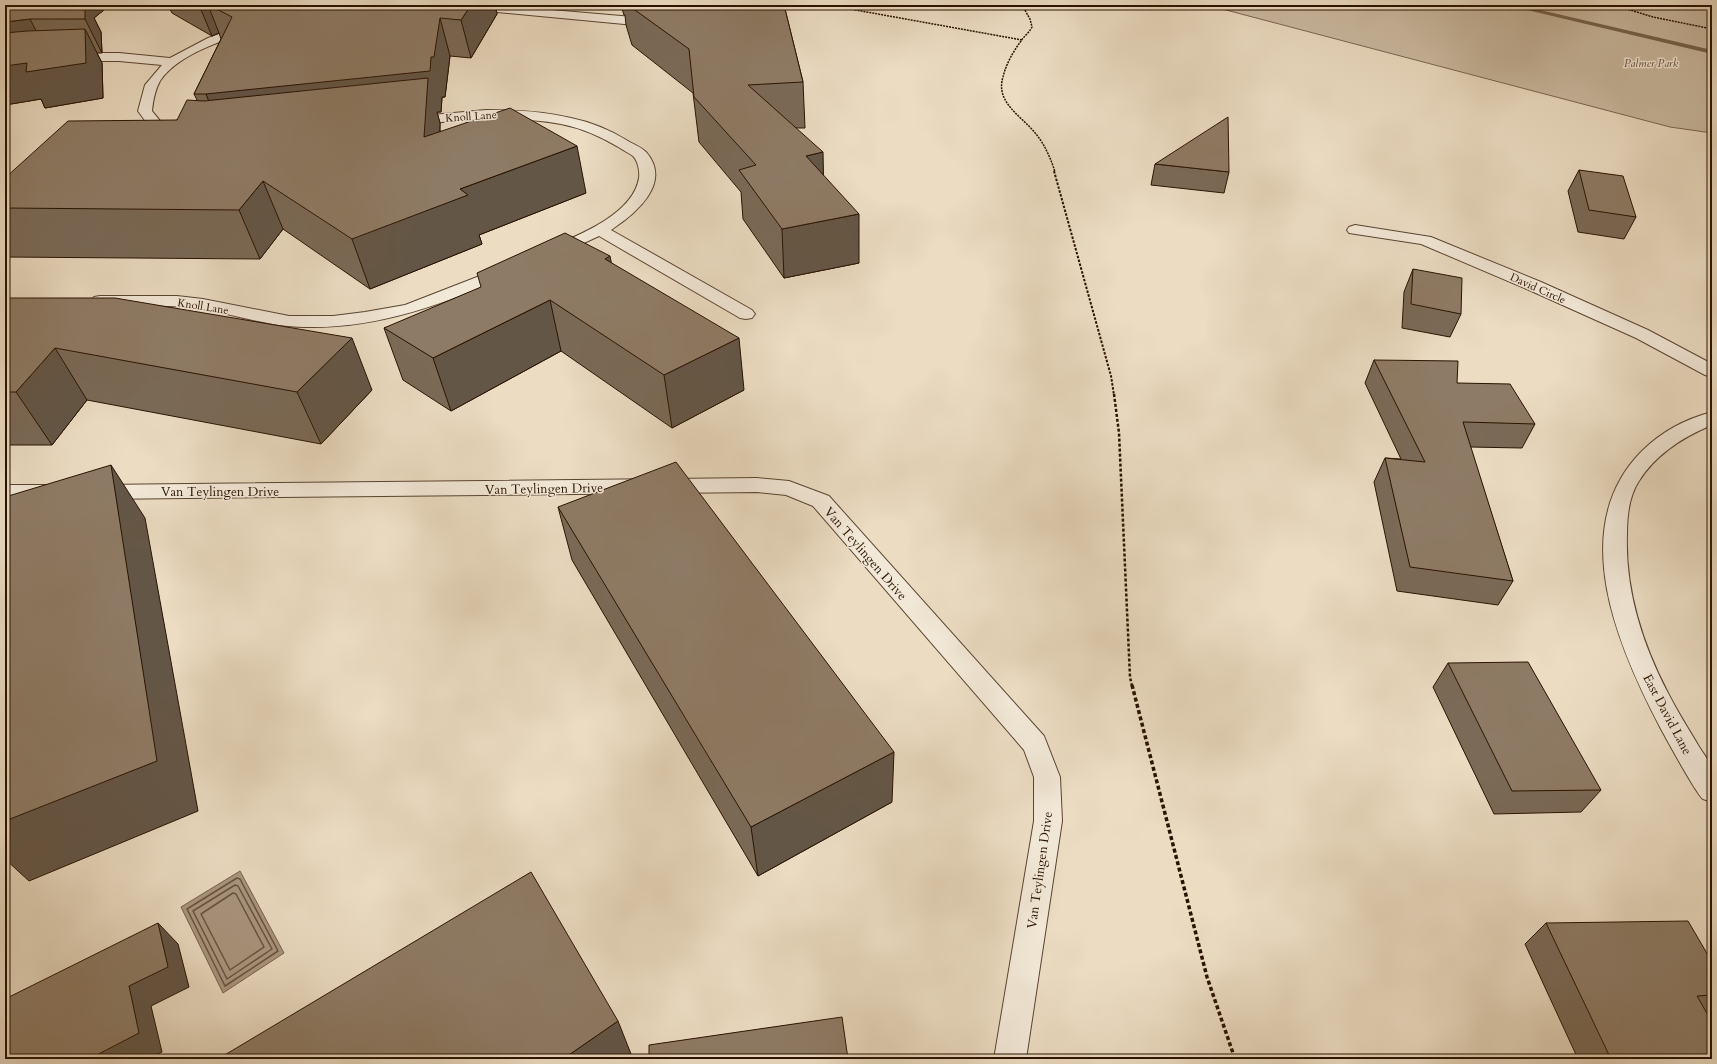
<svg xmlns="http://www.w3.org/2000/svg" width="1717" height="1064" font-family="Cardo,serif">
  <rect width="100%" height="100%" fill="#ebdcc2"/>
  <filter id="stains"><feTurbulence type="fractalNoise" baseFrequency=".005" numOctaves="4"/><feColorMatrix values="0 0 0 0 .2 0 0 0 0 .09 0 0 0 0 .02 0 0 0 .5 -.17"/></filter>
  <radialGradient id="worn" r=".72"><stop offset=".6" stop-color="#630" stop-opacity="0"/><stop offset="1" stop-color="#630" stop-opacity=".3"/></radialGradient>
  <path fill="#cabaa1" stroke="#7a6650" d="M1207,5H1712V133L1670,127Z"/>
  <path fill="#a99780" stroke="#76624d" d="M240,871L284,953L223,993L181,907Z"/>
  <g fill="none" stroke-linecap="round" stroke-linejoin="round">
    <g stroke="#695440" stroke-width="1.5">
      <path d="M237,878L240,879L278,951L225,986L187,909Z"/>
      <path d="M235,885L238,886L272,949L227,979L193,911Z"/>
      <path d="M233,893L236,894L264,947L230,970L201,914Z"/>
    </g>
    <path fill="#76624d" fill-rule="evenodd" d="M1506,5H1519L1712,50V54Z"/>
    <defs>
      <g id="service">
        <path d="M757,478L789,481L829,496L1044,736L1060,777L1062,821L1026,1059H994L1034,821V777L1024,750L813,506L786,495L757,492L99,499L92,497L88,492L92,487L99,485Z"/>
        <path d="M5,485H50L57,487L61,492L57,497L50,499H5Z"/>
      </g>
      <g id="minor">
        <path d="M450,5H494L656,19L662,23L656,27L456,8Z"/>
        <path d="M249,23L255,27L253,30C224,40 178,54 160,81C155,90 153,101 152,111L165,127L180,133L182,136L180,139C161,144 148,125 138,111L145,85L162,65L119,61H69L63,57L69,53H119L170,58L208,38Z"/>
        <path d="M486,110C515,110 543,111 571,118C591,122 610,130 628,141C633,144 641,147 646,152C673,183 635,214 611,230L752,310L755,314L752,318L746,319L740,318L599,236L558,255L552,257L546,255L544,252L546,249C577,236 633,215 639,178C640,172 638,161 633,156C629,153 624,151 620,148C602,137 582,128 561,124C511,115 461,120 410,125L405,124L403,121L405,118L410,117Z"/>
        <path d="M1355,225L1431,237L1541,282L1648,330L1712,364V377L1705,375L1636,338L1529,290L1421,244L1349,233L1347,230L1349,227Z"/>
        <path d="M508,265L514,266L516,270L514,274C445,303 380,329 304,327C270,327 237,315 203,309C169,304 135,306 100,306L94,305L91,301L94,297L100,296H177L203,299L289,316H333L365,312L405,305Z"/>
        <path d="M1712,412V425C1683,437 1656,454 1639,481C1629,496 1627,517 1627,534C1625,590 1642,643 1668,693C1677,711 1688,728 1698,745C1702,752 1708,759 1711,766C1714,773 1712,793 1712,802C1709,801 1706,800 1703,799C1697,795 1667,740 1661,729C1619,649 1565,528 1642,451C1661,432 1685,419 1712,412Z"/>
      </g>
    </defs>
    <use href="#service" stroke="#5a4430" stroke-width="2"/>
    <use href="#minor" stroke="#5a4430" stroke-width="2"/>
    <g stroke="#291200" stroke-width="1.5" stroke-dasharray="2 1" stroke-linecap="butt">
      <path d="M828,5L1022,40"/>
      <path d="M1022,5L1030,19L1032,27C1029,33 1024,36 1021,41C1013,52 1006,64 1003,77C995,103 1022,116 1036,134C1045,145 1051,159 1055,172"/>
      <path d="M1614,5L1653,17L1712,29"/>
      <path d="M1705,5L1712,6"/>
    </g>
    <path stroke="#291200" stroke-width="2" stroke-dasharray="2.5 1.5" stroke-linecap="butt" d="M1054,171L1111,376L1114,395"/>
    <path stroke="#291200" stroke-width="2.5" stroke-dasharray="3 2" stroke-linecap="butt" d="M1114,394L1119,433L1130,677L1132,686"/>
    <path stroke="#291200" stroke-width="3.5" stroke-dasharray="4 2.5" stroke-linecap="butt" d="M1132,685L1207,977L1235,1059"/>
    <use href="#service" fill="#f2e8d7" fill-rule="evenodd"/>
    <use href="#minor" fill="#f2e8d7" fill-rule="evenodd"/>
  </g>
  <g fill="#7a6a57" stroke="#291200">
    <path d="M5,5H110L94,18L101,32L102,53H97L102,63L103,98L45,108L41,99L5,105Z"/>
    <path d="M168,5H502H495L497,14L471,58L450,56L445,97H442L441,112H437L440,123V131L586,193L479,235L482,244L370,289L283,229L260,259L5,257V178L177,120L197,100L194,94L221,39L219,33L212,36L172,13Z"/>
    <path d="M621,5H784L803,82L805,128H796L823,175L859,263L784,278L743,219L741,192L699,142L693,93L632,45L626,25L625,15H624Z"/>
    <path d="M1155,164L1229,172L1224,193L1151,185Z"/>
    <path d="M1579,170L1636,217L1624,239L1578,232L1568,191Z"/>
    <path d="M612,263L744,390L672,428L561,351L451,411L403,380L384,328Z"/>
    <path d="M1413,269L1461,314L1450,337L1402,328L1404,292Z"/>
    <path d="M5,298L372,390L321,444L87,400L52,445H5Z"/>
    <path d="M1374,360L1457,383L1535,424L1522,448L1470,447L1513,581L1498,605L1397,591L1374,482L1385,458L1401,459L1365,383Z"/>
    <path d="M558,507L892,802L758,876L572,560Z"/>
    <path d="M1448,663L1601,790L1581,812L1494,814L1433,687Z"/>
    <path d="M1546,923L1712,962V1009L1707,1013L1712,1059H1578L1525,944Z"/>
  </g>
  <g fill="#635647" stroke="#291200">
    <path d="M51,5H110L94,18L101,32L102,53L85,19L46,9Z"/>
    <path d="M199,5H208L219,33L212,36Z"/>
    <path d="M471,5H495L497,14L471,58L461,20Z"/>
    <path d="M440,18L450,56L445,97H442L441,112H437L440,123L438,184L223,136L206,94Z"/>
    <path d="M30,19L48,54L5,58V22Z"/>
    <path d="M85,29L102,63L103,98L45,108L41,99L5,105V66Z"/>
    <path d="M577,146L586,193L479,235L482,244L370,289L352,239L460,189Z"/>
    <path d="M823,152L824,200L806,156Z"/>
    <path d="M263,181L283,229L260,259L239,210Z"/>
    <path d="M859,214V263L784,278L782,229Z"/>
    <path d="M610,256L620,306L605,259Z"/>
    <path d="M550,300L561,351L451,411L433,358Z"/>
    <path d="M352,338L372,390L321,444L297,392Z"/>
    <path d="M739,338L744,390L672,428L664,375Z"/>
    <path d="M55,348L87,400L52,445L16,392Z"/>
    <path d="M111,465L145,518L198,811L29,881L5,859V821Z"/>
    <path d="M894,752L892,802L758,876L751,827Z"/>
    <path d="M158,923L178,944L189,987L151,1006L162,1052L148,1059H89L129,986Z"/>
    <path d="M618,1021L633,1059H563Z"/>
  </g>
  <g fill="#8e7b65" stroke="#291200">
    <path d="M5,5H51L46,9L60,5H85V19H30L5,22Z"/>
    <path d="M209,5H471L461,20L440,18L434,57H431L430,71L206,94H194L232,17Z"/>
    <path d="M628,5H784L803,82L748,85L823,152L806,156L859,214L782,229L739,170L756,165L694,97L689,49Z"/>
    <path d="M85,29L86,63L26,72L27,63L5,66V33L27,31Z"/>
    <path d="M428,78L424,137L510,108L577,146L460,189L468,195L352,239L263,181L239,210L5,208V178L68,121L177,120L187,100L204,101Z"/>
    <path d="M1228,117L1229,172L1155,164Z"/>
    <path d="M1579,170L1623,176L1636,217L1589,210Z"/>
    <path d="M565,233L610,256L605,259L739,338L664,375L550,300L433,358L384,328L481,287L477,273Z"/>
    <path d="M1413,269L1462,278L1461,314L1411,304Z"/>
    <path d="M5,298H115L352,338L297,392L55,348L16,392H5Z"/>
    <path d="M1374,360L1458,361L1457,383L1510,384L1535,424L1463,422L1513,581L1410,567L1385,458L1425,462Z"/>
    <path d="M676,462L894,752L751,827L558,507Z"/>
    <path d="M111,465L157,761L5,821V497Z"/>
    <path d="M1528,662L1601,790L1512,791L1448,663Z"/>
    <path d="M531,872L618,1021L563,1059H218Z"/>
    <path d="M1688,921L1712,962V995L1697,996L1712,1022V1059H1611L1546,923Z"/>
    <path d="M158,923L168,967L129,986L139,1033L89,1059H5V999Z"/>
    <path d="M842,1017L848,1059H649V1045Z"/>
  </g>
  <g text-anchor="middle" stroke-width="3" stroke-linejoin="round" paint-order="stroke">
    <g font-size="11" font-style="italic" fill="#614d38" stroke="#f2e8d7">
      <text x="1651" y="67">Palmer Park</text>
    </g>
    <g font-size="11" fill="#291200" stroke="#f2e8d7">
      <text transform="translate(471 116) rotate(-4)" y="4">Knoll Lane</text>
      <text transform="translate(1538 288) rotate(24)" y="4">David Circle</text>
      <text transform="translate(203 306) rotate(9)" y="4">Knoll Lane</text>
    </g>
    <g font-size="13" fill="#291200" stroke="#f2e8d7">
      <text transform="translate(544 488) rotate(-1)" y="5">Van Teylingen Drive</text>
      <text x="220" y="496">Van Teylingen Drive</text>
      <text transform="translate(866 553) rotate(49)" y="5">Van Teylingen Drive</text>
      <text transform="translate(1668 714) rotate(62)" y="5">East David Lane</text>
      <text transform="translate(1039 870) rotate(-82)" y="5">Van Teylingen Drive</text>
    </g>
  </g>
  <rect width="1717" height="1064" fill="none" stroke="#ebdcc2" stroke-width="20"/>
  <rect x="6" y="6" width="1705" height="1052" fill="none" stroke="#291200" stroke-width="2"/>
  <rect x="10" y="10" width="1697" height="1044" fill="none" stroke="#291200"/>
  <rect width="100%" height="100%" filter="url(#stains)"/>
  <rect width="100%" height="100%" fill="url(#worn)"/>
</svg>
